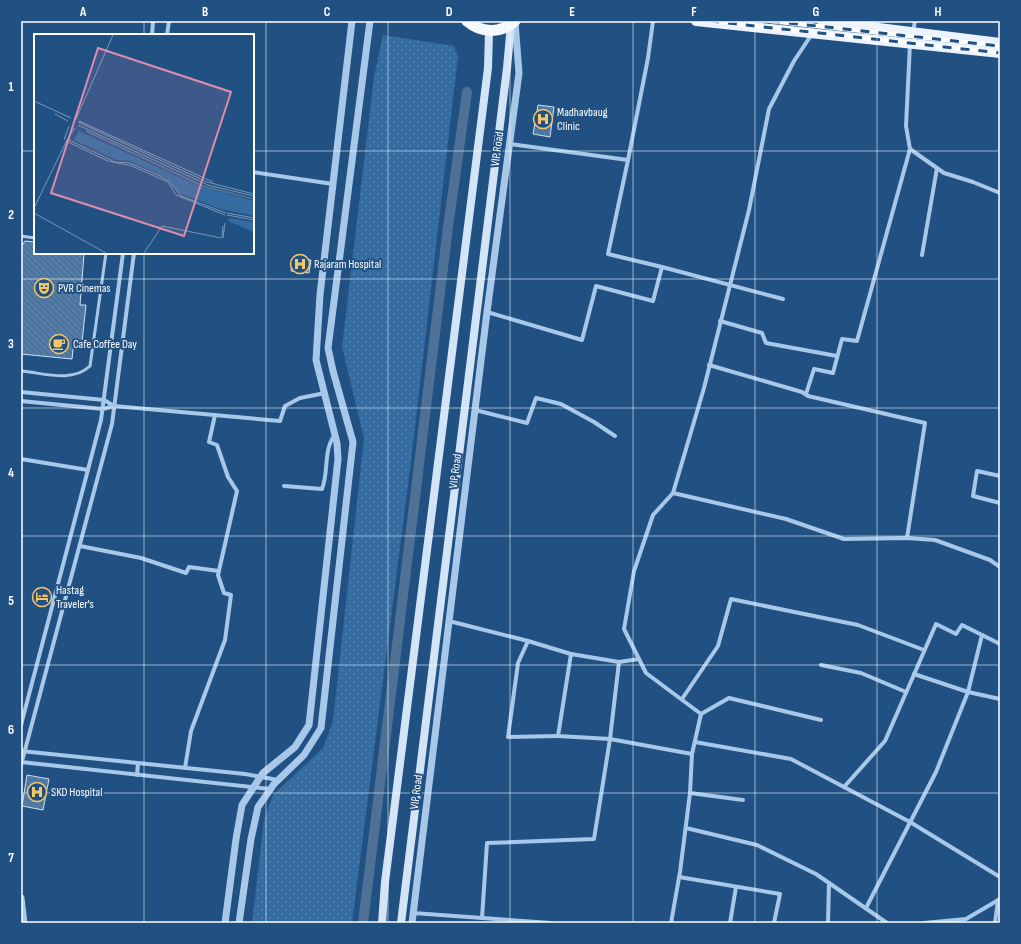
<svg xmlns="http://www.w3.org/2000/svg" width="1021" height="944" font-family="'Sofia Sans Condensed',sans-serif">
  <defs>
    <pattern id="park-dots" width="8" height="8" patternUnits="userSpaceOnUse"><rect width="8" height="8" fill="#346ba1"/><path d="M2 2h.1M6 6h.1" fill="none" stroke="#5281af" stroke-width="1.8" stroke-linecap="round"/></pattern>
    <pattern id="building-back-hatch" width="6" height="6" patternUnits="userSpaceOnUse"><rect width="6" height="6" fill="#4d7dad"/><path d="M-1 5l2 2M0 0l6 6M5-1l2 2" fill="none" stroke="#4d6781"/></pattern>
  </defs>
  <rect width="100%" height="100%" fill="#215183"/>
  <path fill="url(#park-dots)" d="M383,35L454,46L458,56L411,461L352,923H252L264,820L273,795L323,748L333,721L364,438L342,347L374,77Z"/>
  <g fill="none" stroke-linecap="round" stroke-linejoin="round">
    <path stroke="#4f7196" stroke-width="10" d="M363,923L448,227L467,92"/>
  </g>
  <g fill="url(#building-back-hatch)" stroke="#cce1f7">
    <path d="M538,105L554,107L550,137L533,134Z"/>
    <path d="M25,241L35,242V253L84,254L80,305H86L82,342L74,341L72,359L21,354V247Z"/>
    <path d="M293,258L311,260L309,273L291,271Z"/>
    <path d="M27,775L49,779L43,810L22,806Z"/>
  </g>
  <g fill="none" stroke-linecap="round" stroke-linejoin="round">
    <g stroke="#a8c8e9" stroke-width="3">
      <path d="M21,236L35,238"/>
      <path d="M21,371C44,373 72,383 90,366L106,253"/>
    </g>
    <g stroke="#a8c8e9" stroke-width="4">
      <path d="M913,32L915,21"/>
      <path d="M812,34L794,61L769,109L749,210L704,388L673,493L786,519L844,539L907,538L935,540L990,560L1000,567"/>
      <path d="M152,35L153,21"/>
      <path d="M167,35L169,21"/>
      <path d="M910,44L906,126L910,149L944,173L973,182L1000,193"/>
      <path d="M510,144L628,160L608,254L662,267"/>
      <path d="M628,160L648,58L653,21"/>
      <path d="M253,172L333,184"/>
      <path d="M922,255L937,168"/>
      <path d="M487,312L582,340L596,286L653,301L662,267L783,299"/>
      <path d="M720,321L762,333L766,343L837,356"/>
      <path d="M709,365L802,392L808,396L925,423L907,538"/>
      <path d="M21,392L104,400L114,406"/>
      <path d="M806,394L814,369L833,373L842,339L857,341L910,149"/>
      <path d="M21,401L103,409L114,406L280,421L285,406L300,398L325,393"/>
      <path d="M475,410L527,423L536,398L561,404L594,422L615,436"/>
      <path d="M21,459L88,470"/>
      <path d="M1000,476L977,471L973,496L1000,503"/>
      <path d="M284,486L322,489C329,472 323,449 335,435"/>
      <path d="M80,546L141,558L186,573L189,567L219,571"/>
      <path d="M449,621L528,641L571,654"/>
      <path d="M528,641L518,663L508,737L558,736"/>
      <path d="M619,662L571,654L558,736L610,739L619,662L639,659"/>
      <path d="M821,665L861,673L906,692"/>
      <path d="M914,674L968,692L982,635"/>
      <path d="M682,699L718,646L731,599L858,625L924,650"/>
      <path d="M701,714L729,698L821,720"/>
      <path d="M21,725L101,420L123,253"/>
      <path d="M695,742L791,759L844,787L885,741L936,624L956,634L962,625L1000,644"/>
      <path d="M21,751L245,774L278,780"/>
      <path d="M21,762L270,789"/>
      <path d="M21,765L112,424L134,253"/>
      <path d="M185,768L191,731L225,640L231,595L224,593L218,575L237,491L228,477L217,445L209,442L215,415"/>
      <path d="M137,775L138,763"/>
      <path d="M844,787L910,822L1000,877"/>
      <path d="M690,793L743,800"/>
      <path d="M686,828L757,845L816,874L887,923"/>
      <path d="M679,877L780,894L774,923"/>
      <path d="M866,908L936,772L968,692L1000,699"/>
      <path d="M413,913L551,923"/>
      <path d="M482,918L487,843L594,839L610,739L692,754"/>
      <path d="M671,923L680,872L690,793L692,754L701,714L646,673L624,629L634,571L653,515L673,493"/>
      <path d="M730,923L736,887"/>
      <path d="M828,923L829,883"/>
      <path d="M924,923L966,919L1000,899"/>
      <path d="M995,923L998,900"/>
    </g>
    <g stroke="#a8c8e9" stroke-width="7">
      <path d="M21,898L24,923"/>
      <path d="M225,923L236,839L242,805L263,773L295,747L309,725L338,459L337,443L316,360L320,295L352,21"/>
      <path d="M239,923L251,839L258,807L274,784L304,755L321,728L353,442L333,371L328,348L370,21"/>
      <path d="M412,923L487,312L519,73L515,22"/>
    </g>
    <g stroke="#d3e4f7" stroke-width="8">
      <path d="M382,923L385,882L488,68L489,31"/>
      <path d="M401,923L507,68L511,24"/>
    </g>
    <g stroke="#ebf3fe" stroke-width="10">
      <path d="M696,21L1000,53"/>
      <path d="M822,21L1000,43"/>
    </g>
    <path stroke="#f5f9fe" stroke-width="11" d="M467,21C481,33 501,34 515,21"/>
    <defs>
      <g id="rail">
        <path d="M710,21L1000,53"/>
        <path d="M771,21L1000,46"/>
      </g>
    </defs>
    <use href="#rail" stroke="#fff" stroke-width="4.5"/>
    <use href="#rail" stroke="#215183" stroke-width="3" stroke-dasharray="9" stroke-linecap="butt"/>
  </g>
  <path fill="none" stroke="#fff" stroke-width="1" stroke-opacity="0.55" d="M144,21V35M266,21V923M388,21V923M510,21V923M633,21V923M755,21V923M877,21V923M21,151H35M253,151H1000M144,253V923M21,279H1000M21,408H1000M21,536H1000M21,665H1000M21,793H1000"/>
  <defs>
    <symbol id="hospital-ring" viewBox="-11 -11 22 22"><circle r="9.5" fill="#215183" stroke="#f6c669" stroke-width="1.5"/><path d="M-5-5h3v3.5h4V-5h3V5h-3V1.5h-4V5h-3Z" fill="#f6c669"/></symbol>
    <symbol id="theatre-ring" viewBox="-11 -11 22 22"><circle r="9.5" fill="#215183" stroke="#f6c669" stroke-width="1.5"/><path d="M-5-5.5Q0-4 5-5.5V0Q5 5 0 6Q-5 5-5 0ZM-3.3-2.5H-1v1.5H-3.3ZM1-2.5H3.3v1.5H1ZM-2.8 1Q0 5.5 2.8 1Z" fill="#f6c669"/></symbol>
    <symbol id="cafe-ring" viewBox="-11 -11 22 22"><circle r="9.5" fill="#215183" stroke="#f6c669" stroke-width="1.5"/><path d="M-5.5-4.5H6V0H3Q3 3.5 0 3.5H-2.5Q-5.5 3.5-5.5 0ZM3-3.2v2h1.7v-2ZM-6 4.5H4V6H-6Z" fill="#f6c669"/></symbol>
    <symbol id="hotel-ring" viewBox="-11 -11 22 22"><circle r="9.5" fill="#215183" stroke="#f6c669" stroke-width="1.5"/><path d="M-6-4.5h1.5V1H6V5H4.5V3h-9V5H-6ZM-4 0a1.8 1.8 0 1 1 3.6 0ZM.5 0V-2.5h3Q6-2.5 6 0Z" fill="#f6c669"/></symbol>
  </defs>
  <g fill-rule="evenodd">
    <use href="#hospital-ring" x="532" y="108" width="22" height="22"/>
    <use href="#hospital-ring" x="289" y="253" width="22" height="22"/>
    <use href="#theatre-ring" x="33" y="277" width="22" height="22"/>
    <use href="#cafe-ring" x="48" y="333" width="22" height="22"/>
    <use href="#hotel-ring" x="31" y="586" width="22" height="22"/>
    <use href="#hospital-ring" x="26" y="781" width="22" height="22"/>
  </g>
  <g text-anchor="middle" stroke-width="4" stroke-linejoin="round" paint-order="stroke">
    <g font-size="12" fill="#fff" stroke="#215183" text-anchor="start">
      <text x="557" y="116">Madhavbaug<tspan x="557" dy="14">Clinic</tspan></text>
      <text x="314" y="268">Rajaram Hospital</text>
      <text x="58" y="292">PVR Cinemas</text>
      <text x="73" y="348">Cafe Coffee Day</text>
      <text x="56" y="594">Hastag<tspan x="56" dy="14">Traveler's</tspan></text>
      <text x="51" y="796">SKD Hospital</text>
    </g>
    <g font-size="12" fill="#fff" stroke="#215183">
      <text transform="translate(497 149) rotate(-82)" y="4">VIP Road</text>
      <text transform="translate(455 471) rotate(-83)" y="4">VIP Road</text>
      <text transform="translate(416 792) rotate(-83)" y="4">VIP Road</text>
    </g>
  </g>
  <g transform="translate(34 34)">
    <rect width="220" height="220" fill="#215183"/>
    <path d="M45,97L165,152L220,167V182L183,174L145,159L134,145L96,127L82,126L40,106ZM195,184L220,188V198L194,187Z" fill="#346ba1"/>
    <path fill="none" stroke="#4f7196" stroke-width="2" d="M52,97L169,152L220,165"/>
    <path fill="none" stroke="#7a97b5" stroke-width="1" d="M0,67L37,84M21,80L34,87M42,85L79,1M45,87L179,148M44,88L173,148L220,160M44,91L174,151L220,162M33,105L81,128L96,129L128,143L135,147L147,162L192,179M30,106L35,92M32,107L74,127L98,132L134,148L142,161L191,181M0,174L34,104L41,94M0,179L72,219M193,179L220,184M193,181L220,186M188,204L189,192M189,204L191,189M110,219L128,192L187,204"/>
    <path fill="#e08cad" fill-opacity="0.15" stroke="#e08cad" stroke-width="2" d="M64,14L197,58L150,202L17,159Z"/>
    <rect width="220" height="220" fill="none" stroke="#fff" stroke-width="2"/>
  </g>
  <rect width="1021" height="944" fill="none" stroke="#215183" stroke-width="44"/>
  <rect x="22" y="22" width="977" height="900" fill="none" stroke="#fff" stroke-width="1.5"/>
  <g font-size="13" text-anchor="middle" font-weight="bold" fill="#fff">
    <text x="83" y="16">A</text>
    <text x="205" y="16">B</text>
    <text x="327" y="16">C</text>
    <text x="449" y="16">D</text>
    <text x="572" y="16">E</text>
    <text x="694" y="16">F</text>
    <text x="816" y="16">G</text>
    <text x="938" y="16">H</text>
    <text x="11" y="91">1</text>
    <text x="11" y="219">2</text>
    <text x="11" y="348">3</text>
    <text x="11" y="477">4</text>
    <text x="11" y="605">5</text>
    <text x="11" y="734">6</text>
    <text x="11" y="862">7</text>
  </g>
</svg>
